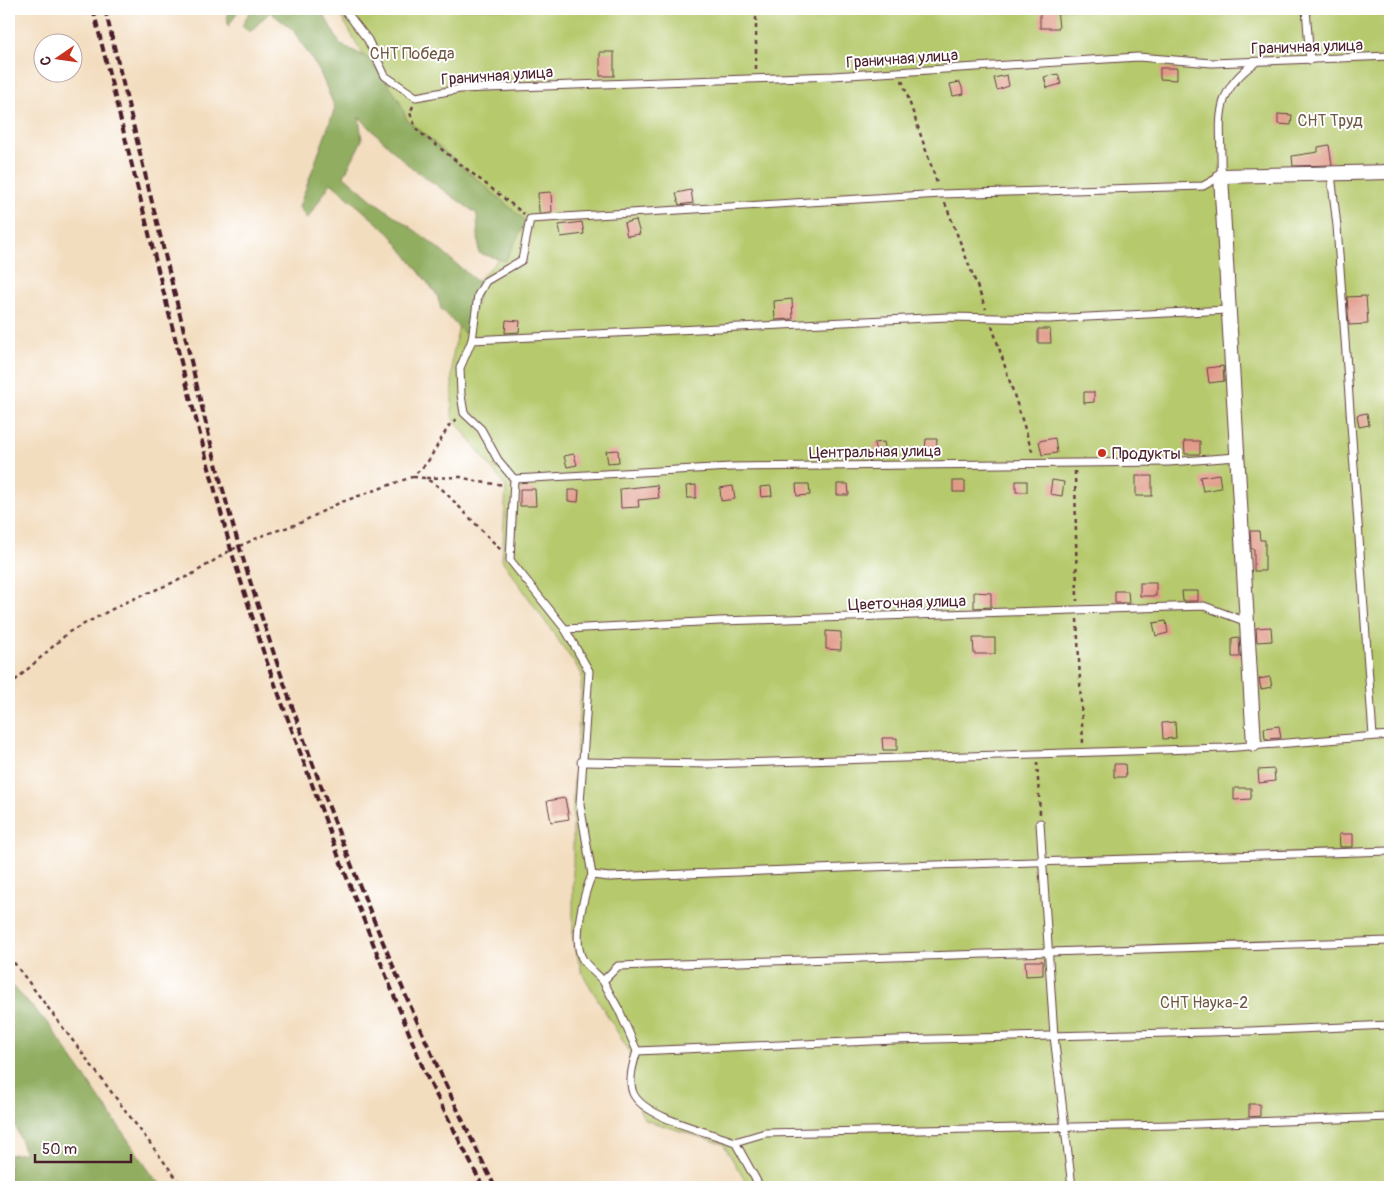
<svg xmlns="http://www.w3.org/2000/svg" width="1399" height="1196" font-family="Pangolin,sans-serif">
  <rect width="100%" height="100%" fill="#fff"/>
  <filter id="ink" filterUnits="userSpaceOnUse"><feTurbulence type="fractalNoise" baseFrequency=".02" numOctaves="2"/><feDisplacementMap in="SourceGraphic" scale="10" xChannelSelector="R" yChannelSelector="G"/><feConvolveMatrix kernelMatrix="1 2 1 2 8 2 1 2 1" color-interpolation-filters="sRGB"/></filter>
  <filter id="wash" filterUnits="userSpaceOnUse"><feTurbulence type="fractalNoise" baseFrequency=".0096" numOctaves="4" result="noise"/><feDisplacementMap in="SourceGraphic" scale="20" xChannelSelector="R" yChannelSelector="G"/><feGaussianBlur stdDeviation="1.12" result="paint"/><feColorMatrix in="noise" values="0 0 0 0 0 0 0 0 0 0 0 0 0 0 0 0 0 1.4 0 .05"/><feComposite in="paint" operator="in"/></filter>
  <g filter="url(#wash)">
    <rect width="100%" height="100%" fill="#f3ddbf"/>
    <path fill="#b6c96c" stroke="#80744c" d="M337,9H1390V1187H749L723,1144L645,1120L628,1089L630,1053L582,973L573,939V794L582,674L502,560L506,487L452,417V359L466,292L495,263L517,226L399,118Z"/>
    <g fill="#90ad60" stroke="#6d6646">
      <path d="M227,9H239L228,27Z"/>
      <path d="M251,9H316L324,15L340,44L370,59L399,100L407,120L526,221L505,261L479,253L477,214L408,165L359,117L362,140L344,176L372,200L427,239L482,286L465,334L441,309L437,295L390,234L331,183L307,219L299,207L335,108L320,72L293,30L270,12L250,32L242,26Z"/>
      <path d="M9,982L50,1026L152,1175L164,1187H9V1155L25,1153L16,1127L9,1123Z"/>
    </g>
    <g id="blocks">
      <g fill="#e19988">
        <path d="M1044,9H1057L1059,28H1040V10Z"/>
        <rect x="600" y="52" width="14" height="24"/>
        <path d="M1160,68H1177V80L1160,79Z"/>
        <path d="M1058,74L1061,84L1047,88L1044,77Z"/>
        <path d="M1007,75L1009,86L997,90L994,78Z"/>
        <path d="M960,82L964,94L953,96L950,84Z"/>
        <path d="M1278,114L1292,115L1291,125L1278,124Z"/>
        <path d="M1329,145L1332,165L1293,166L1292,156L1318,152V147Z"/>
        <path d="M691,190L693,203L679,205L676,193Z"/>
        <path d="M551,192L552,212L539,213L538,193Z"/>
        <path d="M636,220L640,234L627,236L624,223Z"/>
        <path d="M582,222L584,234L561,237L559,225Z"/>
        <path d="M1366,296L1368,324L1349,325L1347,297Z"/>
        <path d="M792,299L793,319L775,320L774,301Z"/>
        <path d="M506,320L520,321L519,332L505,333Z"/>
        <path d="M1038,329H1050L1051,343H1038Z"/>
        <path d="M1223,366L1224,381L1209,383L1207,368Z"/>
        <path d="M1084,392H1094V402L1084,403Z"/>
        <path d="M1367,413L1369,425L1359,427L1357,415Z"/>
        <path d="M1055,438L1057,453L1042,455L1039,441Z"/>
        <path d="M926,439H937L936,453L925,452Z"/>
        <path d="M1184,441H1200V454H1185Z"/>
        <path d="M884,442L886,452L876,454L874,443Z"/>
        <path d="M618,450L619,462L608,463L606,451Z"/>
        <path d="M574,454L577,465L567,467L564,456Z"/>
        <path d="M1219,474L1221,488L1203,491L1200,477Z"/>
        <rect x="1136" y="476" width="16" height="20"/>
        <path d="M1052,480L1064,482L1062,496L1050,494Z"/>
        <rect x="953" y="481" width="12" height="11"/>
        <rect x="1016" y="481" width="11" height="11"/>
        <path d="M796,484H809L810,495L797,496Z"/>
        <path d="M837,484H848L849,495H837Z"/>
        <path d="M657,485L659,498L638,500L639,507L621,508L620,489Z"/>
        <path d="M696,485V498H687L686,486Z"/>
        <path d="M733,486L735,499L721,501L720,488Z"/>
        <path d="M771,486L772,496L761,497L760,487Z"/>
        <path d="M520,489H535L536,506H520Z"/>
        <path d="M568,490H579L578,502L568,501Z"/>
        <path d="M1250,531H1259L1260,540H1265V571H1254V549H1251Z"/>
        <rect x="1140" y="583" width="16" height="13"/>
        <path d="M1115,591H1128L1129,603H1115Z"/>
        <path d="M1182,591H1198V601H1183Z"/>
        <path d="M974,592L991,593V607L974,608Z"/>
        <path d="M1166,621L1168,633L1156,636L1153,623Z"/>
        <path d="M1271,627L1272,641L1257,642L1256,628Z"/>
        <path d="M826,631L841,632V650L826,649Z"/>
        <path d="M1239,637L1240,657H1232V638Z"/>
        <path d="M973,638H995V654H974Z"/>
        <path d="M1270,677L1272,687L1261,689L1259,679Z"/>
        <path d="M1175,722L1176,738L1163,739L1162,723Z"/>
        <path d="M1279,726L1281,738L1265,739L1264,728Z"/>
        <path d="M882,738H897V750H883Z"/>
        <path d="M1114,764H1125L1126,777H1114Z"/>
        <path d="M1274,769L1275,781L1259,783L1258,770Z"/>
        <path d="M1234,788H1251V799L1234,800Z"/>
        <path d="M565,798L569,819L551,822L547,801Z"/>
        <path d="M1339,834H1353V847H1340Z"/>
        <path d="M1025,961H1043V975L1026,976Z"/>
        <path d="M1249,1104H1260V1116L1249,1117Z"/>
      </g>
    </g>
  </g>
  <g filter="url(#ink)">
    <use href="#blocks" fill-opacity="0" stroke="#633c41" stroke-width="1"/>
    <g fill="none" stroke-linecap="round" stroke-linejoin="round">
      <defs>
        <g id="lane">
          <path d="M344,9L368,40L385,76L416,97L460,89L833,76L1138,57L1212,63L1390,56"/>
          <path d="M1306,9L1310,60"/>
          <path d="M1331,174L1337,226L1373,736"/>
          <path d="M1227,310L1048,319L948,317L472,340L478,295L486,281L522,260L530,219L941,194L1203,186L1221,176C1223,126 1208,95 1256,62"/>
          <path d="M472,340L460,368L461,395L464,413L481,429L498,460L514,479L510,560L565,629L589,671L580,804L592,875L609,877L870,867L1390,851"/>
          <path d="M514,479L731,467L1169,462L1237,457"/>
          <path d="M565,629L720,621L1204,606L1247,622"/>
          <path d="M581,762L708,764L1224,748L1390,735"/>
          <path d="M1040,823L1054,1036L1072,1187"/>
          <path d="M592,875C584,893 572,939 582,958C586,966 597,974 603,981L618,966L1390,941"/>
          <path d="M603,981L619,1010L637,1051L895,1040L1250,1031L1390,1025"/>
          <path d="M637,1051C633,1064 628,1080 633,1093C644,1118 709,1132 735,1142L760,1187"/>
          <path d="M735,1142L765,1133L1172,1125L1390,1117"/>
        </g>
        <path id="street" d="M1254,744L1221,176L1390,172"/>
      </defs>
      <use href="#lane" stroke="#633c41" stroke-width="9"/>
      <use href="#street" stroke="#633c41" stroke-width="16"/>
      <g stroke="#633c41" stroke-width="2.5" stroke-dasharray="4 4" stroke-linecap="butt">
        <path d="M756,9V69"/>
        <path d="M902,80L938,186"/>
        <path d="M413,106L410,113L417,130L524,214"/>
        <path d="M945,203L986,309"/>
        <path d="M992,326L1033,454"/>
        <path d="M1075,471L1077,601"/>
        <path d="M413,477L425,478L441,488L501,550"/>
        <path d="M426,478L461,477L479,482L505,485"/>
        <path d="M1077,619L1083,743"/>
        <path d="M9,686L69,632L124,603L191,575L231,550L266,534L298,524L339,503L412,477L427,463L450,424L457,419"/>
        <path d="M1037,762L1040,814"/>
        <path d="M9,956L183,1187"/>
      </g>
      <use href="#lane" stroke="#fff" stroke-width="7"/>
      <use href="#street" stroke="#fff" stroke-width="14"/>
      <g stroke="#4a1f2b" stroke-width="4" stroke-dasharray="8 4" stroke-linecap="butt">
        <path d="M93,9L186,382L231,550L265,657L341,863L425,1073L483,1187"/>
        <path d="M105,9C131,116 157,224 184,331C201,404 218,477 240,549C308,768 393,982 495,1187"/>
      </g>
    </g>
  </g>
  <circle fill="#c8321e" stroke="#fff" stroke-width="2" cx="1102" cy="453" r="5"/>
  <g text-anchor="middle" stroke-width="4" stroke-linejoin="round" paint-order="stroke">
    <g font-size="16" fill="#4a1f2b" stroke="#fff">
      <text transform="translate(1307 46) rotate(-2)" y="6">Граничная улица</text>
      <text transform="translate(902 58) rotate(-4)" y="6">Граничная улица</text>
      <text transform="translate(497 75) rotate(-4)" y="6">Граничная улица</text>
      <text transform="translate(875 451) rotate(-1)" y="6">Центральная улица</text>
      <text transform="translate(907 602) rotate(-2)" y="6">Цветочная улица</text>
    </g>
    <g font-size="16" fill="#705a42" stroke="#fff">
      <text x="412" y="59">СНТ Победа</text>
      <text x="1330" y="126">СНТ Труд</text>
      <text x="1204" y="1008">СНТ Наука-2</text>
    </g>
    <g font-size="16" fill="#4a1f2b" stroke="#fff" text-anchor="start">
      <text x="1112" y="459">Продукты</text>
    </g>
  </g>
  <rect width="1399" height="1196" fill="none" stroke="#fff" stroke-width="30"/>
  <g transform="translate(58 58) rotate(257)"><circle r="24" fill="#ffffff" stroke="#b7a5aa"/>
  <path d="M0-4L9 19L0 12L-9 19Z" fill="#c8321e"/>
  <text y="-8" font-size="14" font-weight="bold" text-anchor="middle" fill="#4a1f2b">С</text>
  </g>
  <path d="M35 1154v8h96v-8" fill="none" stroke="#4a1f2b" stroke-width="2.5"/>
  <text x="42" y="1154" font-size="15" fill="#4a1f2b" stroke="#ffffff" stroke-width="4" paint-order="stroke">50 m</text>
</svg>
